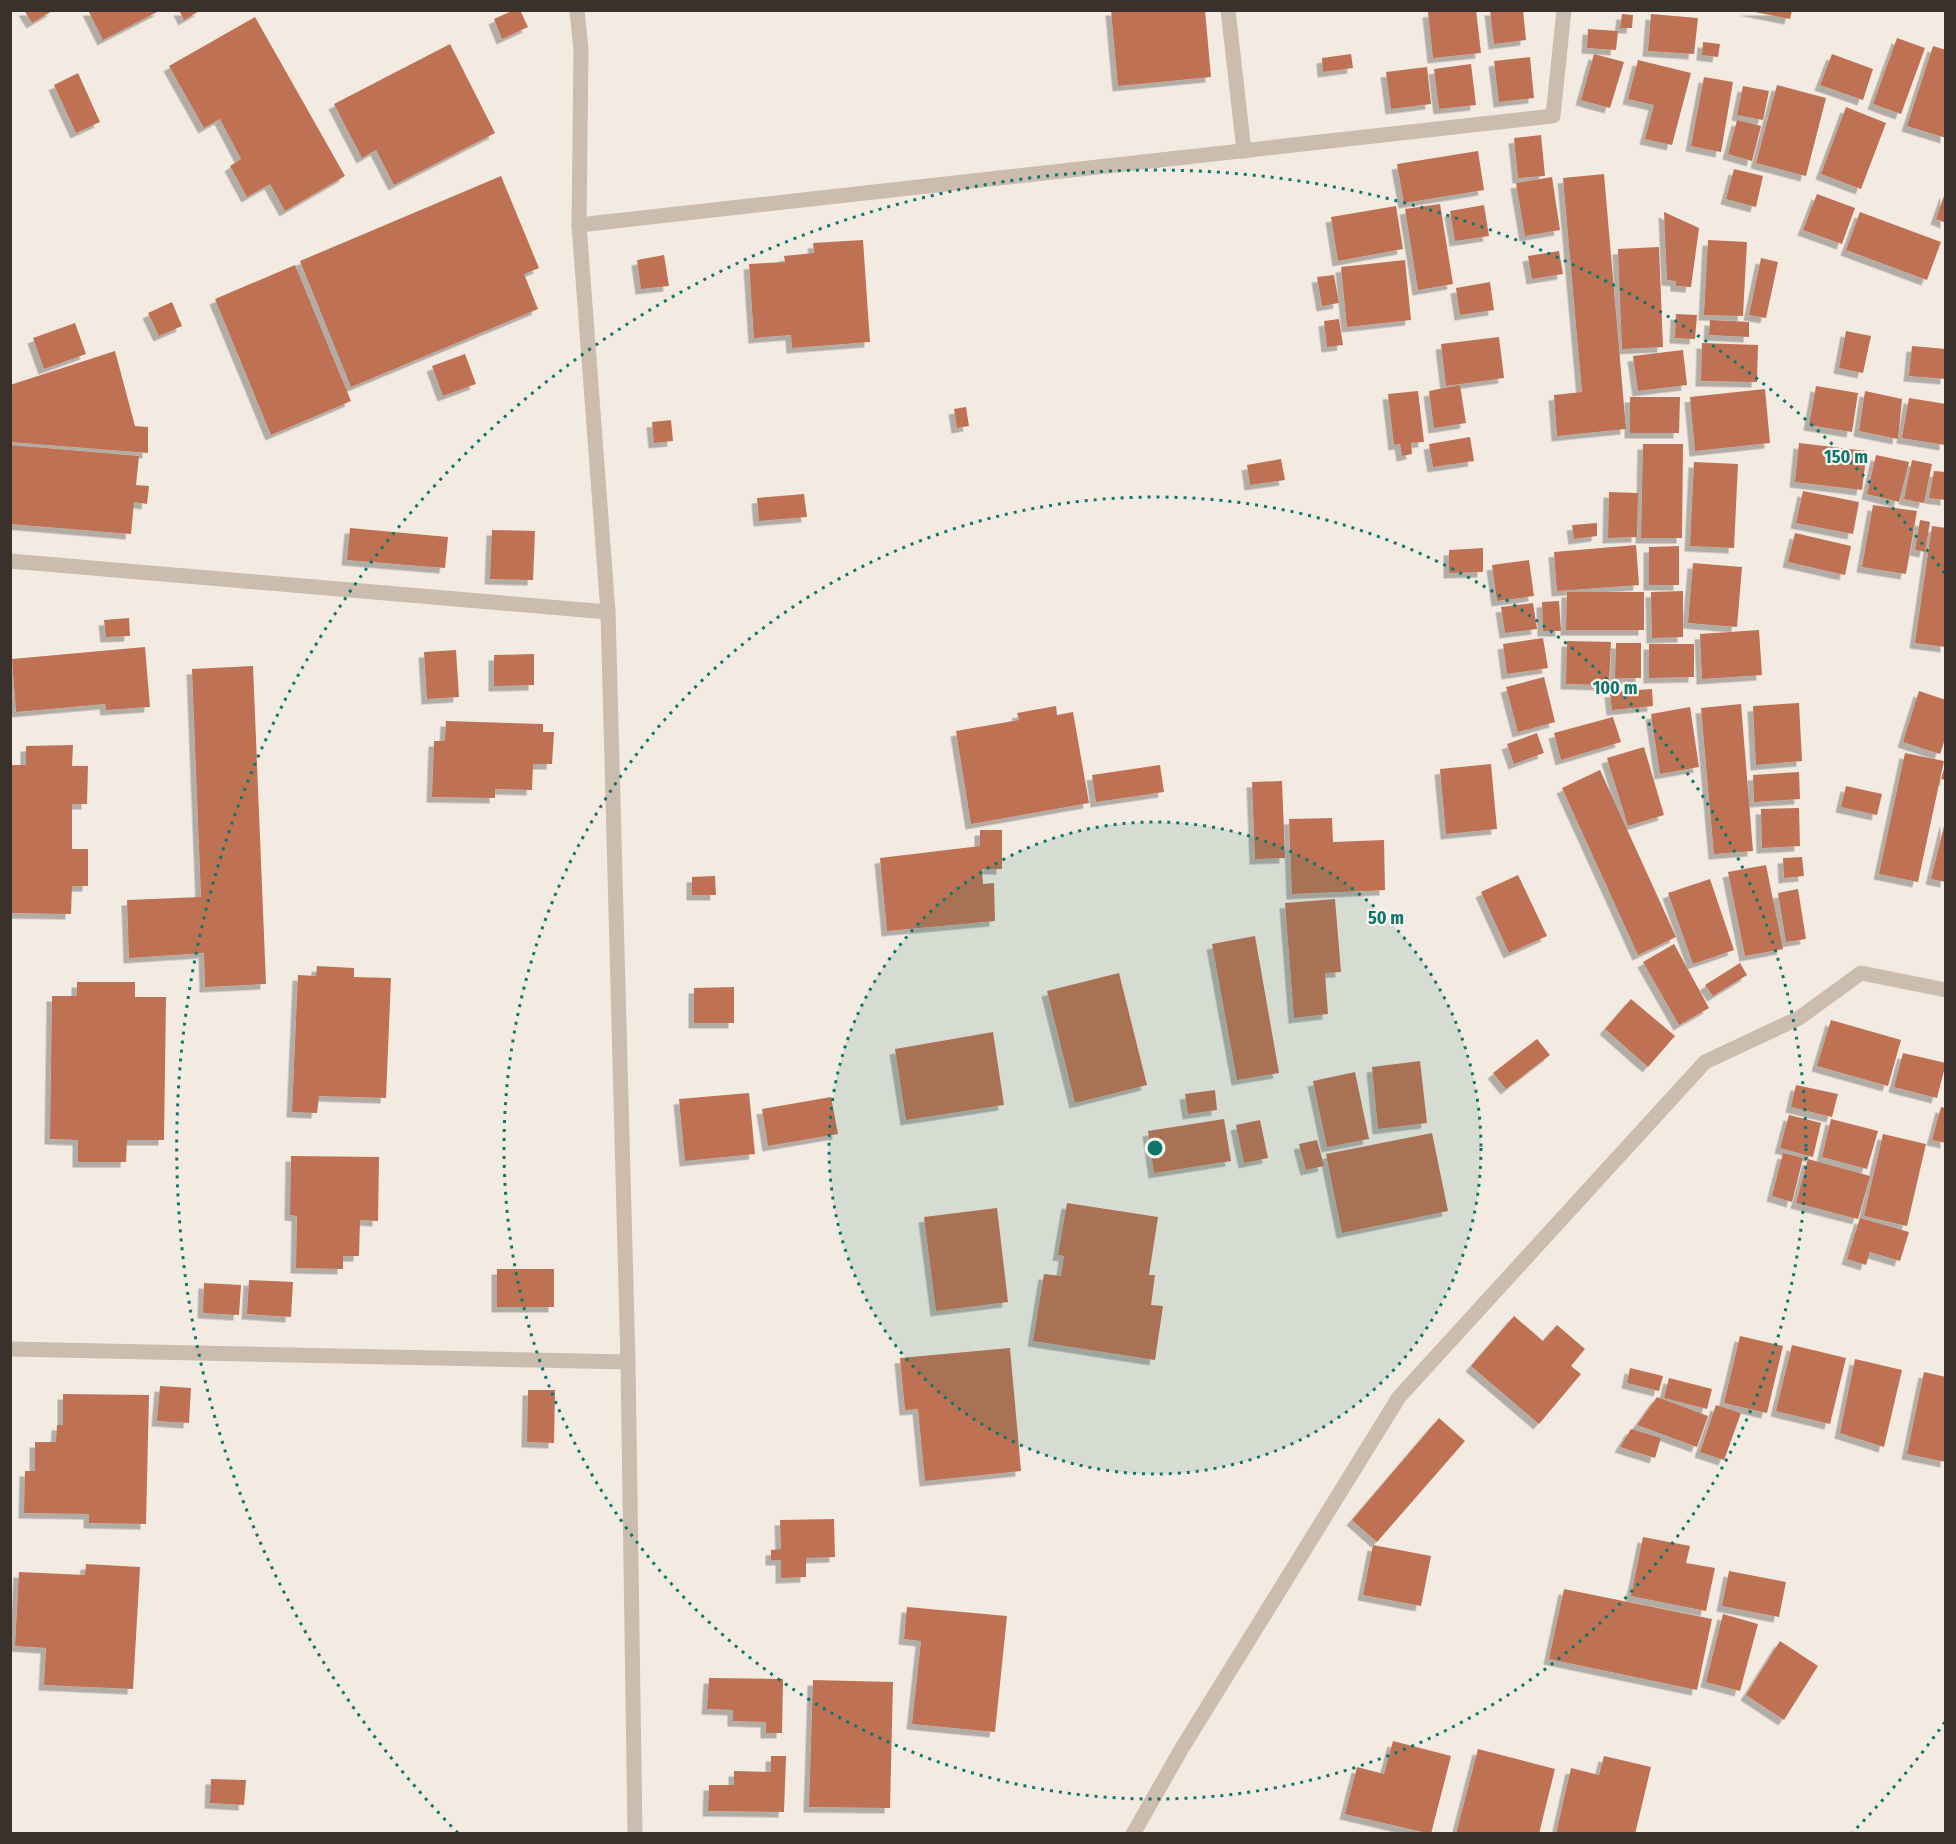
<svg xmlns="http://www.w3.org/2000/svg" width="1956" height="1844" font-family="'Fira Sans Condensed',sans-serif">
  <defs>
    <filter id="shadow"><feDropShadow dx="-5.5" dy="5.5" stdDeviation="0" flood-color="#0004"/></filter>
  </defs>
  <rect width="100%" height="100%" fill="#f3ebe2"/>
  <g fill="#bf7253" filter="url(#shadow)">
    <path d="M24,10H54L32,23Z"/>
    <path d="M88,10H161L103,40Z"/>
    <path d="M179,10H201L184,20Z"/>
    <path d="M514,10H520L528,27L502,39L494,19Z"/>
    <path d="M1111,10H1205L1211,77L1118,86Z"/>
    <path d="M1444,10H1476L1481,53L1433,58L1428,12Z"/>
    <path d="M1490,10H1523L1526,40L1494,44Z"/>
    <path d="M1745,10H1792L1790,19Z"/>
    <path d="M1622,14L1633,15L1632,28H1620Z"/>
    <path d="M1651,14L1698,18L1694,54L1648,51Z"/>
    <path d="M255,17L345,176L285,211L270,184L247,197L230,166L241,159L220,119L204,128L169,66Z"/>
    <path d="M1588,29L1618,31L1616,50L1587,48Z"/>
    <path d="M1897,38L1925,48L1901,114L1873,104Z"/>
    <path d="M1703,42L1720,44L1718,57L1702,55Z"/>
    <path d="M450,44L495,133L394,185L376,150L362,158L334,104Z"/>
    <path d="M1933,46L1946,50V138L1907,126Z"/>
    <path d="M1351,54L1353,68L1323,72L1322,58Z"/>
    <path d="M1594,54L1624,62L1610,108L1581,100Z"/>
    <path d="M1832,54L1873,69L1863,100L1820,85Z"/>
    <path d="M1530,57L1534,98L1499,102L1494,61Z"/>
    <path d="M1638,60L1691,73L1672,145L1645,139L1654,105L1628,99Z"/>
    <path d="M1471,64L1476,105L1439,109L1434,69Z"/>
    <path d="M1427,67L1431,104L1391,109L1386,72Z"/>
    <path d="M78,73L100,122L76,133L54,85Z"/>
    <path d="M1704,77L1733,82L1721,152L1691,146Z"/>
    <path d="M1777,85L1826,98L1806,176L1756,163Z"/>
    <path d="M1743,86L1769,91L1763,120L1737,115Z"/>
    <path d="M1846,107L1886,123L1861,189L1821,174Z"/>
    <path d="M1737,120L1761,126L1752,161L1728,154Z"/>
    <path d="M1541,135L1545,176L1518,178L1514,138Z"/>
    <path d="M1478,151L1484,190L1404,203L1397,164Z"/>
    <path d="M1734,169L1763,176L1756,207L1726,199Z"/>
    <path d="M1604,174L1626,429L1557,436L1554,395L1582,392L1563,178Z"/>
    <path d="M501,176L539,268L524,274L538,309L351,387L300,261Z"/>
    <path d="M1552,177L1560,230L1525,236L1516,183Z"/>
    <path d="M1945,193H1946V223L1936,219Z"/>
    <path d="M1817,194L1855,208L1842,244L1803,230Z"/>
    <path d="M1440,204L1453,284L1418,290L1405,209Z"/>
    <path d="M1484,205L1489,236L1455,241L1450,211Z"/>
    <path d="M1396,206L1403,249L1338,261L1331,217Z"/>
    <path d="M1664,212L1699,228L1691,287L1676,286V281L1667,280Z"/>
    <path d="M1860,212L1941,242L1927,280L1846,250Z"/>
    <path d="M863,240L870,342L792,348L791,335L754,338L749,264L785,262L784,256L814,253L813,243Z"/>
    <path d="M1708,240L1747,242L1743,316L1704,315Z"/>
    <path d="M1659,247L1663,347L1622,349L1618,249Z"/>
    <path d="M1559,251L1563,274L1532,279L1528,256Z"/>
    <path d="M664,255L669,286L641,289L637,260Z"/>
    <path d="M1761,258L1778,262L1766,318L1749,315Z"/>
    <path d="M1405,260L1411,320L1347,327L1341,267Z"/>
    <path d="M295,265L351,401L271,435L215,299Z"/>
    <path d="M1334,275L1339,303L1322,306L1317,277Z"/>
    <path d="M1490,282L1494,310L1460,315L1456,288Z"/>
    <path d="M172,302L182,326L159,336L148,313Z"/>
    <path d="M1676,314L1697,315L1695,339L1675,338Z"/>
    <path d="M1339,319L1343,345L1327,347L1324,321Z"/>
    <path d="M1710,320L1749,322V337L1709,335Z"/>
    <path d="M75,323L86,354L44,369L33,338Z"/>
    <path d="M1846,331L1871,336L1863,373L1839,368Z"/>
    <path d="M1499,337L1504,378L1446,386L1441,344Z"/>
    <path d="M1702,343L1758,345L1757,382L1701,381Z"/>
    <path d="M1912,346L1946,349V379L1909,376Z"/>
    <path d="M1683,350L1687,385L1638,391L1633,356Z"/>
    <path d="M115,351L135,426L148,427V453L10,442V385Z"/>
    <path d="M465,354L476,384L443,396L432,366Z"/>
    <path d="M1460,385L1466,423L1434,428L1429,391Z"/>
    <path d="M1816,386L1858,393L1852,432L1809,425Z"/>
    <path d="M1765,389L1770,443L1695,451L1690,397Z"/>
    <path d="M1418,391L1424,442L1411,443L1412,454L1402,456L1400,444L1394,445L1388,394Z"/>
    <path d="M1865,391L1902,399L1898,439L1859,431Z"/>
    <path d="M1630,397H1680L1679,433H1630Z"/>
    <path d="M1909,398L1946,404L1945,445L1902,438Z"/>
    <path d="M966,407L969,426L957,428L954,409Z"/>
    <path d="M671,420L673,441L654,443L652,422Z"/>
    <path d="M1470,437L1474,461L1433,467L1429,444Z"/>
    <path d="M1799,443L1867,451L1862,490L1795,482Z"/>
    <path d="M1643,444H1683L1682,538H1641Z"/>
    <path d="M10,445L139,456L136,485L149,486L147,504L134,502L131,534L10,524Z"/>
    <path d="M1876,455L1909,462L1899,502L1867,494Z"/>
    <path d="M1281,459L1285,480L1250,485L1247,465Z"/>
    <path d="M1912,460L1932,464L1924,503L1904,499Z"/>
    <path d="M1694,462L1738,464L1734,548L1690,546Z"/>
    <path d="M1934,471L1946,472V500L1929,498Z"/>
    <path d="M1803,491L1859,502L1853,534L1796,523Z"/>
    <path d="M1609,492L1638,493L1637,537L1608,538Z"/>
    <path d="M804,494L807,517L759,521L757,498Z"/>
    <path d="M1873,505L1917,511L1906,574L1862,567Z"/>
    <path d="M1920,520L1930,522L1925,552L1915,550Z"/>
    <path d="M1597,523V536L1574,539L1572,525Z"/>
    <path d="M1932,526L1946,528V647L1915,643Z"/>
    <path d="M350,528L448,537L445,568L347,560Z"/>
    <path d="M492,530L535,531L533,580L490,579Z"/>
    <path d="M1795,533L1851,546L1845,575L1788,562Z"/>
    <path d="M1636,545L1639,585L1557,591L1554,552Z"/>
    <path d="M1679,546V585H1649V547Z"/>
    <path d="M1483,548V572L1449,573V550Z"/>
    <path d="M1529,560L1534,596L1497,601L1492,565Z"/>
    <path d="M1693,563L1742,567L1737,627L1688,623Z"/>
    <path d="M1683,591V637L1652,638L1651,592Z"/>
    <path d="M1567,592H1644V630H1566Z"/>
    <path d="M1559,601L1561,631H1543L1542,602Z"/>
    <path d="M1533,603L1537,629L1505,633L1501,607Z"/>
    <path d="M129,618L130,636L106,637L104,620Z"/>
    <path d="M1759,630L1762,675L1702,679L1700,634Z"/>
    <path d="M1543,638L1548,668L1507,674L1503,644Z"/>
    <path d="M1567,641L1611,642L1609,685L1566,684Z"/>
    <path d="M1616,643H1641V678H1615Z"/>
    <path d="M1649,644H1694V677L1649,678Z"/>
    <path d="M145,647L150,707L106,710L105,704L16,712L12,659Z"/>
    <path d="M456,650L459,697L427,699L424,652Z"/>
    <path d="M534,654V685L494,686V655Z"/>
    <path d="M253,666L266,984L205,987L204,953L129,958L127,900L201,897L192,669Z"/>
    <path d="M1544,677L1555,722L1518,732L1506,687Z"/>
    <path d="M1652,689L1653,706L1612,710L1610,692Z"/>
    <path d="M1919,691L1946,700V736L1940,754L1903,742Z"/>
    <path d="M1799,703L1802,761L1756,765L1753,706Z"/>
    <path d="M1741,704L1753,851L1714,854L1701,708Z"/>
    <path d="M1056,706L1057,715L1073,712L1089,803L971,824L956,731L1019,720L1017,713Z"/>
    <path d="M1690,707L1699,767L1660,774L1651,714Z"/>
    <path d="M1613,717L1621,742L1561,760L1554,733Z"/>
    <path d="M446,721L543,724V732H554L552,764H533L532,790L495,789V798L432,797L434,741H445Z"/>
    <path d="M1537,733L1544,753L1514,764L1507,744Z"/>
    <path d="M73,745L72,766H88L87,804H72V849H88V886H72L71,914L10,913V765H26V746Z"/>
    <path d="M1644,747L1664,815L1628,826L1607,758Z"/>
    <path d="M1905,753L1944,761L1918,882L1879,874Z"/>
    <path d="M1491,764L1497,829L1446,834L1440,769Z"/>
    <path d="M1160,765L1164,792L1096,802L1092,775Z"/>
    <path d="M1945,765H1946V780L1941,779Z"/>
    <path d="M1600,770L1676,937L1638,955L1562,788Z"/>
    <path d="M1799,772L1800,799L1754,802L1753,775Z"/>
    <path d="M1282,781L1285,858L1255,859L1252,782Z"/>
    <path d="M1846,786L1882,794L1877,815L1841,807Z"/>
    <path d="M1799,808L1800,846L1762,848L1761,809Z"/>
    <path d="M1332,818L1333,842L1384,840L1385,890L1292,894L1289,819Z"/>
    <path d="M1945,822H1946V882L1931,879Z"/>
    <path d="M980,830H1002V869H982L983,884L994,883L995,921L887,931L880,858L980,846Z"/>
    <path d="M1802,857L1804,876L1784,878L1783,858Z"/>
    <path d="M1766,865L1783,949L1745,956L1728,872Z"/>
    <path d="M1518,875L1547,936L1509,953L1481,892Z"/>
    <path d="M715,876L716,895H692V877Z"/>
    <path d="M1710,879L1734,950L1693,964L1668,893Z"/>
    <path d="M1798,889L1806,939L1786,942L1778,893Z"/>
    <path d="M1335,899L1341,972L1325,973L1328,1014L1294,1018L1285,903Z"/>
    <path d="M1255,936L1279,1073L1237,1080L1212,944Z"/>
    <path d="M1674,944L1709,1008L1679,1025L1643,962Z"/>
    <path d="M1740,963L1747,975L1713,996L1705,985Z"/>
    <path d="M317,966L354,968V977L391,978L386,1098L319,1096L317,1113L292,1112L298,975L316,976Z"/>
    <path d="M1119,973L1147,1085L1075,1103L1047,991Z"/>
    <path d="M77,982H135V997H166L164,1140H127L126,1162H78V1140L50,1139L52,996H77Z"/>
    <path d="M734,987V1023H694V988Z"/>
    <path d="M1631,999L1675,1036L1648,1067L1605,1029Z"/>
    <path d="M1831,1020L1901,1040L1888,1086L1817,1066Z"/>
    <path d="M993,1032L1004,1105L906,1120L895,1049Z"/>
    <path d="M1537,1039L1550,1055L1506,1089L1493,1073Z"/>
    <path d="M1903,1053L1946,1063L1937,1098L1894,1087Z"/>
    <path d="M1420,1061L1427,1123L1378,1129L1372,1067Z"/>
    <path d="M1355,1072L1369,1139L1327,1147L1313,1081Z"/>
    <path d="M1796,1085L1838,1094L1832,1117L1791,1107Z"/>
    <path d="M1215,1090L1217,1110L1188,1114L1185,1094Z"/>
    <path d="M749,1093L755,1154L685,1161L679,1099Z"/>
    <path d="M831,1097L838,1134L768,1146L762,1109Z"/>
    <path d="M1941,1107L1946,1108V1143L1932,1140Z"/>
    <path d="M1789,1115L1821,1123L1813,1157L1780,1148Z"/>
    <path d="M1224,1119L1231,1161L1154,1173L1148,1131Z"/>
    <path d="M1831,1119L1878,1131L1867,1169L1822,1157Z"/>
    <path d="M1260,1120L1268,1158L1244,1163L1236,1125Z"/>
    <path d="M1432,1133L1448,1211L1342,1233L1326,1154Z"/>
    <path d="M1883,1134L1926,1144L1907,1226L1864,1216Z"/>
    <path d="M1317,1140L1324,1166L1306,1170L1299,1144Z"/>
    <path d="M1783,1153L1803,1158L1792,1202L1772,1196Z"/>
    <path d="M291,1156L379,1157L378,1221L360,1220L359,1256H343V1269L296,1268L297,1216L290,1215Z"/>
    <path d="M1808,1159L1870,1176L1858,1219L1796,1203Z"/>
    <path d="M1067,1203L1158,1217L1149,1275H1155L1151,1305L1163,1306L1155,1360L1033,1341L1044,1274L1061,1276L1064,1256L1058,1255Z"/>
    <path d="M997,1208L1008,1302L936,1311L924,1217Z"/>
    <path d="M1860,1218L1909,1232L1900,1261L1870,1252L1866,1265L1847,1259Z"/>
    <rect x="497" y="1269" width="57" height="38"/>
    <path d="M249,1280L293,1282L291,1317L247,1314Z"/>
    <path d="M204,1283L241,1285L239,1315L203,1313Z"/>
    <path d="M1514,1316L1543,1341L1557,1325L1585,1349L1571,1366L1581,1374L1539,1424L1471,1366Z"/>
    <path d="M1740,1336L1783,1346L1767,1413L1724,1403Z"/>
    <path d="M1792,1345L1846,1358L1830,1424L1776,1411Z"/>
    <path d="M1010,1348L1021,1471L925,1481L918,1409L905,1410L900,1358Z"/>
    <path d="M1855,1359L1902,1370L1884,1447L1840,1433Z"/>
    <path d="M1630,1368L1663,1376L1659,1391L1627,1383Z"/>
    <path d="M1924,1372L1946,1377V1462L1907,1454Z"/>
    <path d="M1669,1378L1712,1389L1707,1409L1664,1398Z"/>
    <path d="M160,1386L191,1388L189,1423L157,1421Z"/>
    <path d="M528,1390H555L554,1443L527,1442Z"/>
    <path d="M63,1394L149,1395L146,1524L89,1523V1514L24,1513L25,1471H35V1442H56L57,1425H63Z"/>
    <path d="M1657,1397L1708,1416L1697,1447L1637,1425Z"/>
    <path d="M1716,1405L1741,1413L1724,1460L1700,1452Z"/>
    <path d="M1439,1418L1465,1441L1377,1542L1352,1520Z"/>
    <path d="M1631,1429L1661,1438L1655,1458L1620,1447Z"/>
    <path d="M834,1519L835,1557L806,1558V1577L781,1578V1560H771V1550L781,1549L780,1520Z"/>
    <path d="M1643,1537L1690,1546L1686,1563L1715,1568L1706,1611L1631,1596Z"/>
    <path d="M1373,1545L1431,1556L1421,1606L1363,1595Z"/>
    <path d="M86,1564L140,1567L133,1689L44,1685L46,1648L15,1646L19,1572L85,1575Z"/>
    <path d="M1729,1571L1786,1582L1779,1617L1722,1606Z"/>
    <path d="M1564,1589L1712,1619L1697,1690L1549,1659Z"/>
    <path d="M907,1607L1007,1616L995,1732L912,1724L921,1641L904,1639Z"/>
    <path d="M1723,1614L1758,1624L1740,1691L1706,1682Z"/>
    <path d="M1780,1641L1818,1666L1784,1720L1746,1695Z"/>
    <path d="M709,1678L783,1679L782,1733H766V1722L733,1721V1710L707,1709Z"/>
    <path d="M813,1680L893,1682L890,1808L809,1807Z"/>
    <path d="M1393,1741L1451,1756L1431,1834L1345,1814L1357,1767L1384,1774Z"/>
    <path d="M1478,1749L1555,1769L1539,1834H1456Z"/>
    <path d="M771,1756H786L784,1812L708,1811L709,1785H734V1771L771,1772Z"/>
    <path d="M1604,1756L1651,1767L1635,1834H1556L1571,1768L1599,1775Z"/>
    <path d="M211,1779L246,1780L244,1805L210,1803Z"/>
  </g>
  <g fill="none" stroke-linecap="round" stroke-linejoin="round">
    <g stroke="#cbbcae" stroke-width="15">
      <path d="M577,10L581,50L579,225L608,612L628,1362L635,1834"/>
      <path d="M1228,10L1244,151"/>
      <path d="M579,225L1553,116L1564,10"/>
      <path d="M10,561L608,612"/>
      <path d="M10,1349L628,1362"/>
      <path d="M1133,1834L1182,1748L1399,1397L1705,1062L1799,1018L1861,973L1946,990"/>
    </g>
  </g>
  <circle cx="1155" cy="1148" r="326" fill="#0f766e" fill-opacity=".12"/>
  <g fill="none" stroke="#0f766e" stroke-width="3" stroke-dasharray="3 6">
    <circle cx="1155" cy="1148" r="326"/>
    <circle cx="1155" cy="1148" r="651"/>
    <path d="M1945 1722A977 977 0 0 1 1852 1833M458 1833A977 977 0 1 1 1945 574"/>
  </g>
  <circle cx="1155" cy="1148" r="9" fill="#0f766e" stroke="#faf5ee" stroke-width="3"/>
  <g font-size="18" text-anchor="middle" font-weight="bold" fill="#0f766e" stroke="#faf5ee" stroke-width="4.5" stroke-linejoin="round" paint-order="stroke">
    <text x="1846" y="463">150 m</text>
    <text x="1615" y="694">100 m</text>
    <text x="1386" y="924">50 m</text>
  </g>
  <rect width="1956" height="1844" fill="none" stroke="#3a312c" stroke-width="24"/>
</svg>
